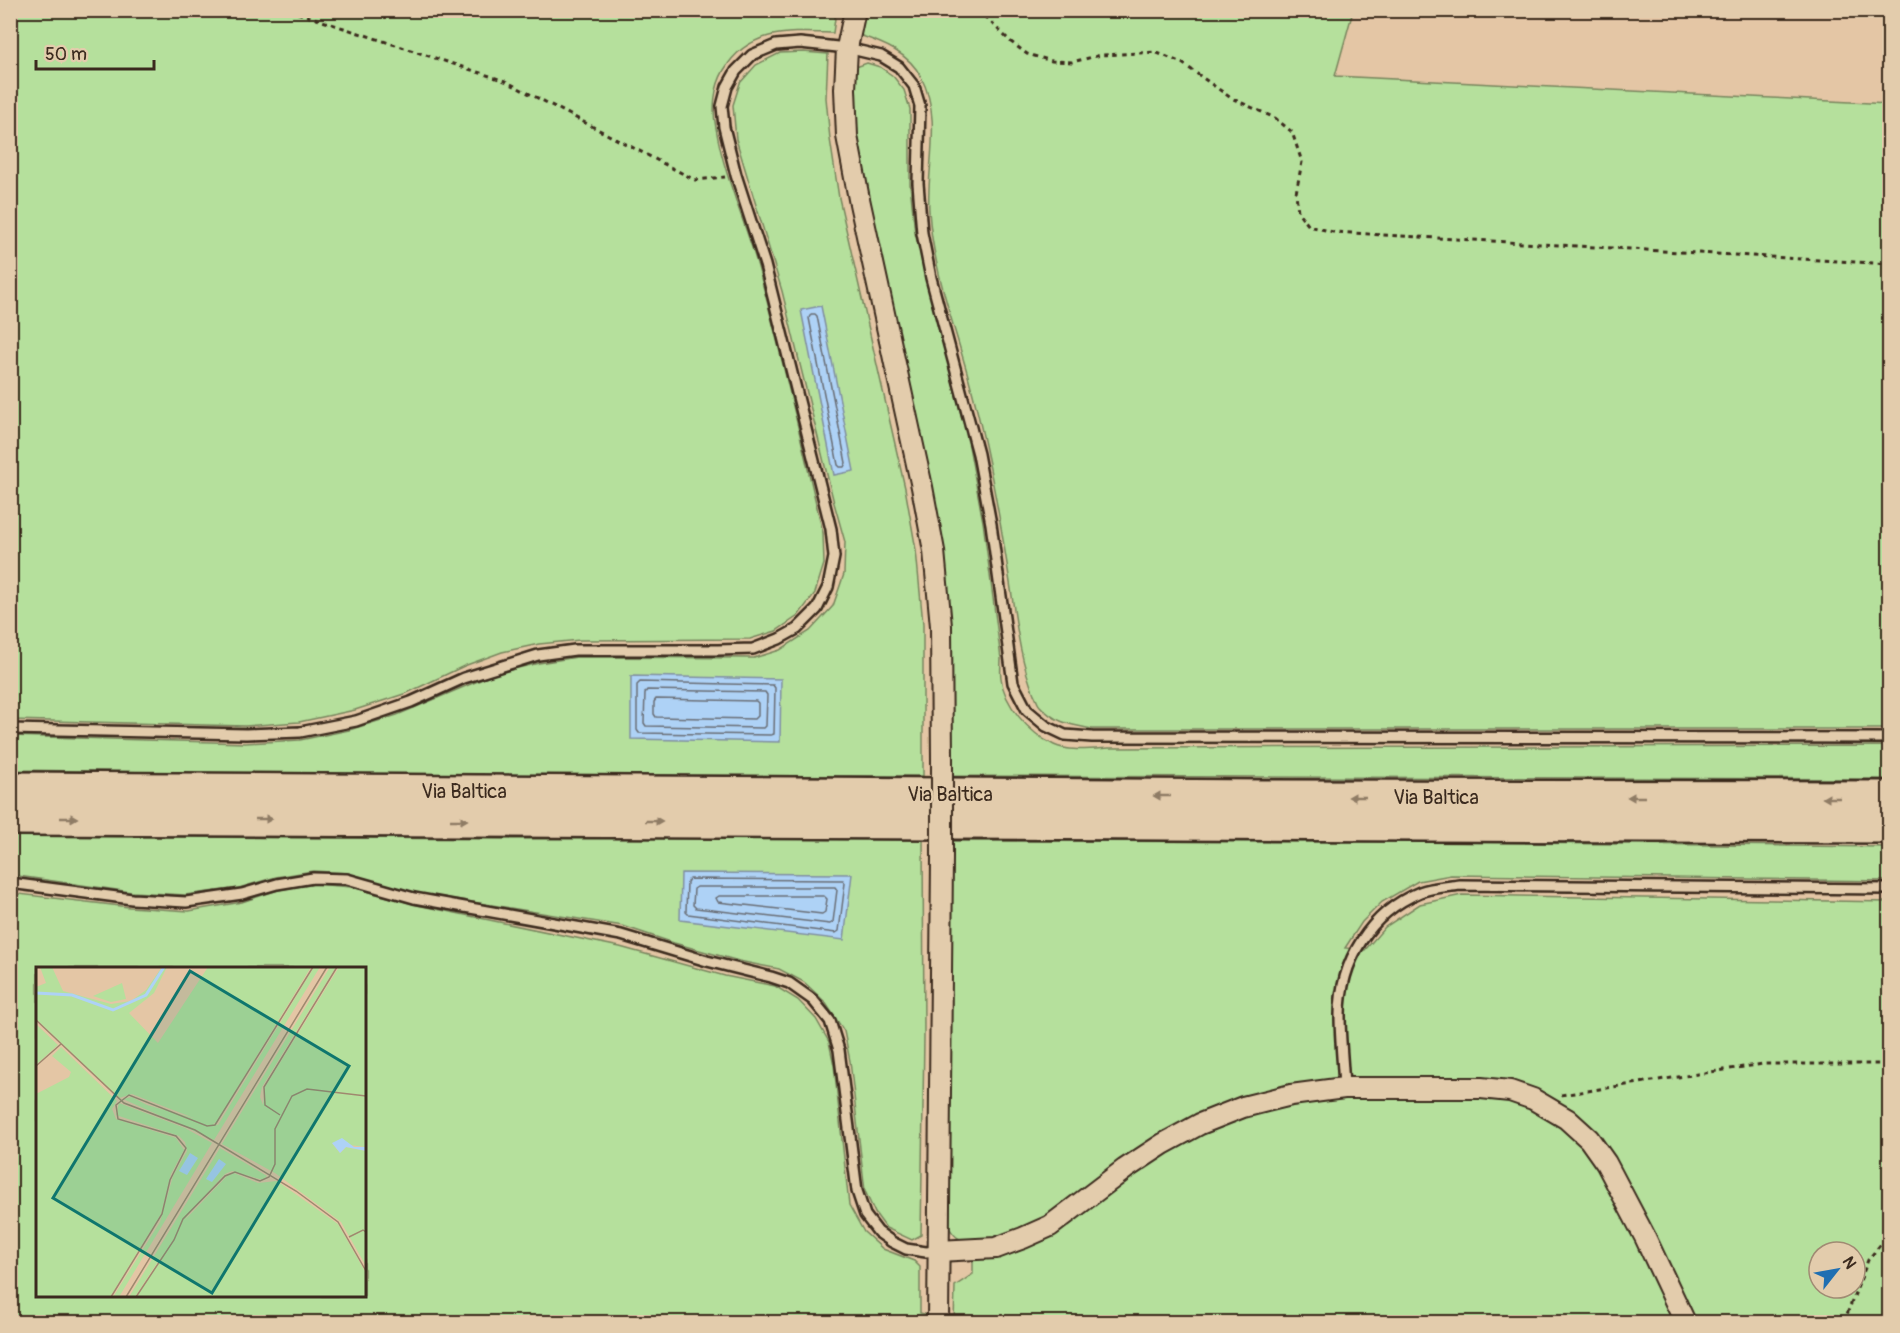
<svg xmlns="http://www.w3.org/2000/svg" width="1900" height="1333" font-family="Pangolin,sans-serif">
  <rect width="100%" height="100%" fill="#e4c6a5"/>
  <filter id="ink" filterUnits="userSpaceOnUse"><feTurbulence type="fractalNoise" baseFrequency=".0167" numOctaves="2"/><feDisplacementMap in="SourceGraphic" scale="12" xChannelSelector="R" yChannelSelector="G"/><feConvolveMatrix kernelMatrix="1 2 1 2 8 2 1 2 1" color-interpolation-filters="sRGB"/></filter>
  <g filter="url(#ink)">
    <g fill="#b5e09c" stroke="#78855d" stroke-width="1.5" fill-rule="evenodd">
      <path d="M11,10L836,11L833,33C790,32 749,28 724,70C714,87 712,109 716,128C724,176 745,221 758,267C782,355 802,444 823,533L824,564L815,593L798,616L776,631L750,639L580,640L539,644L502,652L464,666L407,693L355,710L299,722L245,726L11,720Z"/>
      <path d="M864,11H1353L1335,76L1889,104V729H1092C1072,725 1055,723 1040,706C1037,703 1036,697 1034,694C1018,655 1015,611 1008,570C998,507 987,445 970,383C955,327 933,270 929,211C926,167 943,119 921,77C909,53 883,43 859,35Z"/>
      <path d="M803,52L828,54L826,98L830,139L839,198L905,488L916,550L923,624V776L303,774L11,770V736L245,743L300,740L349,730L397,715L497,673L539,663L577,657L754,658L780,650L810,631L833,606L844,574L845,542L834,503L782,291L736,139L733,105L740,83L756,65L780,53Z"/>
      <path d="M867,63L880,67L893,76L904,90L910,109V184L915,233L969,446L983,522L1001,659C1001,665 1000,672 1001,678C1004,705 1029,733 1054,745C1068,752 1093,749 1109,748L1889,746V779L951,776V622L942,540L866,193C859,151 852,111 856,67Z"/>
      <path d="M10,836L510,839L667,838L923,840L924,1037L921,1235L912,1240L886,1228L875,1213L865,1191L850,1061L844,1031L825,1002L804,982L779,969L739,961L674,943L623,926L416,893L347,873L313,871L276,877L239,888L185,895L131,892L11,875Z"/>
      <path d="M952,841L1437,842L1889,847V881L1451,875L1418,881L1382,902L1362,922L1345,948L1365,950L1385,927L1420,904L1462,895L1889,902V1322H954L955,1286L973,1274V1241C960,1241 955,1238 949,1227ZM1819,1252H1855V1288H1819Z"/>
      <path d="M313,884L352,887L417,905L620,947L725,976L775,986L798,1000L816,1019L829,1042L834,1065L849,1205L864,1232L883,1249L914,1261L920,1267V1313L929,1315V1322H11V893L129,907L189,911L242,902L278,890ZM38,968H364V1296H38Z"/>
    </g>
    <g fill="#aed2f6" stroke="#808fa0" stroke-width="1.5">
      <path d="M821,306L854,471L834,475L801,310Z"/>
      <path d="M631,676L781,679L780,742L631,739Z"/>
      <path d="M681,873L852,874L844,940L680,920Z"/>
    </g>
    <g fill="none" stroke-linecap="round" stroke-linejoin="round">
      <g stroke="#696d74" stroke-width="1.5">
        <path d="M811,314H815L817,316L846,463L844,467H840L838,465L809,318Z"/>
        <path d="M640,682L773,685L775,688L774,734L771,735L639,733L637,730V685Z"/>
        <path d="M647,690L765,692L767,695L766,726L764,728L646,726L644,723L645,693Z"/>
        <path d="M656,699L756,701L758,703V716L755,719L656,717L654,714V702Z"/>
        <path d="M689,879L843,880L845,883L839,931L836,933L688,914L686,912L687,882Z"/>
        <path d="M697,887H835L837,890L833,922L830,924L696,908L693,905L694,889Z"/>
        <path d="M719,896H824L827,899L825,912L822,914L718,902L716,898Z"/>
      </g>
      <defs>
        <g id="lane">
          <path d="M10,729L246,734L300,732L356,721L411,702L464,678L538,655L575,650H718L753,649L779,639L797,629L817,609L828,587L834,557L831,529L765,265L736,175L724,127L722,106L727,87L736,71L752,55L776,45L800,43L847,48L881,56L899,67L914,86L920,106L918,183L922,233L931,278L978,454L991,524L1013,683L1027,710L1046,726L1065,735L1092,737L1890,738"/>
          <path d="M10,883L132,899L186,902L242,894L277,884L313,878L347,879L414,898L621,935L707,961L771,977L789,983L813,1000L830,1021L839,1050L857,1191L865,1215L878,1232L892,1242L906,1249L926,1252L938,1251"/>
          <path d="M1344,1088C1343,1064 1340,1039 1340,1015C1340,961 1370,913 1420,892C1432,887 1447,887 1460,885L1890,889"/>
        </g>
        <g id="street">
          <path d="M855,10L847,48L845,89L847,136L859,199L922,487L934,551L941,626L942,759"/>
          <path d="M938,1251L996,1248L1023,1238L1050,1226L1125,1169L1163,1144L1200,1124L1243,1107L1291,1095L1344,1088H1481L1510,1091L1533,1099L1567,1119L1589,1139L1606,1163L1645,1237L1685,1322"/>
          <path d="M938,1322L942,858"/>
        </g>
        <g id="highway">
          <path d="M10,789L1266,797L1890,798"/>
          <path d="M10,818L1890,826"/>
        </g>
      </defs>
      <use href="#lane" stroke="#3b2a1e" stroke-width="14"/>
      <use href="#street" stroke="#3b2a1e" stroke-width="24"/>
      <use href="#highway" stroke="#3b2a1e" stroke-width="38"/>
      <g stroke="#3b2a1e" stroke-width="3" stroke-dasharray="4.5 4.5" stroke-linecap="butt">
        <path d="M289,10L505,81L695,180L725,177"/>
        <path d="M978,10L1011,42L1027,54L1052,61L1072,62L1101,55L1155,52L1182,63L1231,98L1275,118L1292,132L1302,162L1296,193L1298,212L1309,226L1333,232L1890,264"/>
        <path d="M1561,1095L1763,1064H1890"/>
        <path d="M1844,1322L1868,1260L1890,1233"/>
      </g>
      <use href="#lane" stroke="#e3ccac" stroke-width="9"/>
      <use href="#street" stroke="#e3ccac" stroke-width="20"/>
      <use href="#highway" stroke="#e3ccac" stroke-width="33"/>
      <defs>
        <path id="street-bridge" d="M942,858V759"/>
      </defs>
      <use href="#street-bridge" stroke="#3b2a1e" stroke-width="24" stroke-linecap="butt"/>
      <use href="#street-bridge" stroke="#e3ccac" stroke-width="20"/>
    </g>
    <defs><path id="oneway-solid" d="M-6-.8H1V-3.2L6.5 0L1 3.2V.8H-6Z" transform="scale(1.5)"/></defs>
    <g fill="#8f7b65">
      <use href="#oneway-solid" transform="translate(1162 796) rotate(-180)"/>
      <use href="#oneway-solid" transform="translate(1357 797) rotate(-180)"/>
      <use href="#oneway-solid" transform="translate(1636 797) rotate(-180)"/>
      <use href="#oneway-solid" transform="translate(1831 798) rotate(-180)"/>
      <use href="#oneway-solid" transform="translate(69 818)"/>
      <use href="#oneway-solid" transform="translate(264 819)"/>
      <use href="#oneway-solid" transform="translate(459 820)"/>
      <use href="#oneway-solid" transform="translate(654 821)"/>
    </g>
  </g>
  <g text-anchor="middle" stroke-width="5" stroke-linejoin="round" paint-order="stroke">
    <g font-size="20" fill="#3b2a1e" stroke="#e3ccac">
      <text x="464" y="798">Via Baltica</text>
      <text x="950" y="801">Via Baltica</text>
      <text x="1436" y="804">Via Baltica</text>
    </g>
  </g>
  <g transform="translate(36 967)">
    <rect width="330" height="330" fill="#e4c6a5"/>
    <path d="M4,0H16L27,24L75,37L95,34L110,23L126,0H131L118,26L93,46L122,76L172,0H275L180,156L173,157L96,127L83,131L0,52V20L10,16ZM278,0H284L178,173L87,132L96,130L111,138L182,158ZM294,0H300L226,120L224,130L227,138L229,120L303,0H330V180L296,176L304,186L310,180L330,184V299L305,255L239,206L186,177ZM86,16L90,32L75,35L57,29ZM0,57L22,78L0,98ZM25,80L81,134L76,142L80,152L140,171L148,183L135,207L125,247L74,330H0V127L33,110L35,105L16,89ZM83,136L149,161L176,176L83,330H77L124,255L137,209L151,184L149,175L143,169L80,148ZM184,181L231,209L227,213L196,204L189,207L154,245L99,330H93ZM198,206L222,216L241,214L302,257L330,306V330H101L145,257L191,209Z" fill="#b5e09c"/>
    <path d="M306,171L318,180H330V184L310,180L304,186L296,176ZM154,186L162,191L151,208L143,204ZM183,192L190,197L176,215L170,212Z" fill="#aed2f6"/>
    <path fill="none" stroke="#aed2f6" stroke-width="3" d="M0,26L36,28L77,43L110,28L128,0"/>
    <path fill="none" stroke="#a0886f" stroke-width="1.5" d="M0,53L88,136L159,163L260,224L302,255L330,304M0,99L25,77M244,148L229,138L228,120L301,0M313,270L327,263L330,265M75,330L126,247L134,213L150,181L140,169L82,152L80,138L93,128L171,159L179,158L277,0M90,330L291,0M100,330L138,273L147,252L189,209L199,205L224,214L233,210L239,197V162L256,129L271,122L330,129"/>
    <path fill="#0f766e" fill-opacity="0.15" stroke="#0f766e" stroke-width="3" d="M154,4L313,99L176,326L17,231Z"/>
    <rect width="330" height="330" fill="none" stroke="#3b2a1e" stroke-width="3"/>
  </g>
  <rect width="1900" height="1333" fill="none" stroke="#e3ccac" stroke-width="36"/>
  <rect x="18" y="18" width="1864" height="1297" fill="none" stroke="#3b2a1e" stroke-width="2" filter="url(#ink)"/>
  <g transform="translate(1837 1270) rotate(59)"><circle r="28" fill="#e3ccac" stroke="#a08b73" stroke-width="1.5"/>
  <path d="M0-4.5L10 22L0 15L-10 22Z" fill="#1f6fb2"/>
  <text y="-9" font-size="16" font-weight="bold" text-anchor="middle" fill="#3b2a1e">N</text>
  </g>
  <path d="M36 60v9h118v-9" fill="none" stroke="#3b2a1e" stroke-width="3"/>
  <text x="45" y="60" font-size="18" fill="#3b2a1e" stroke="#e3ccac" stroke-width="4.5" paint-order="stroke">50 m</text>
</svg>
